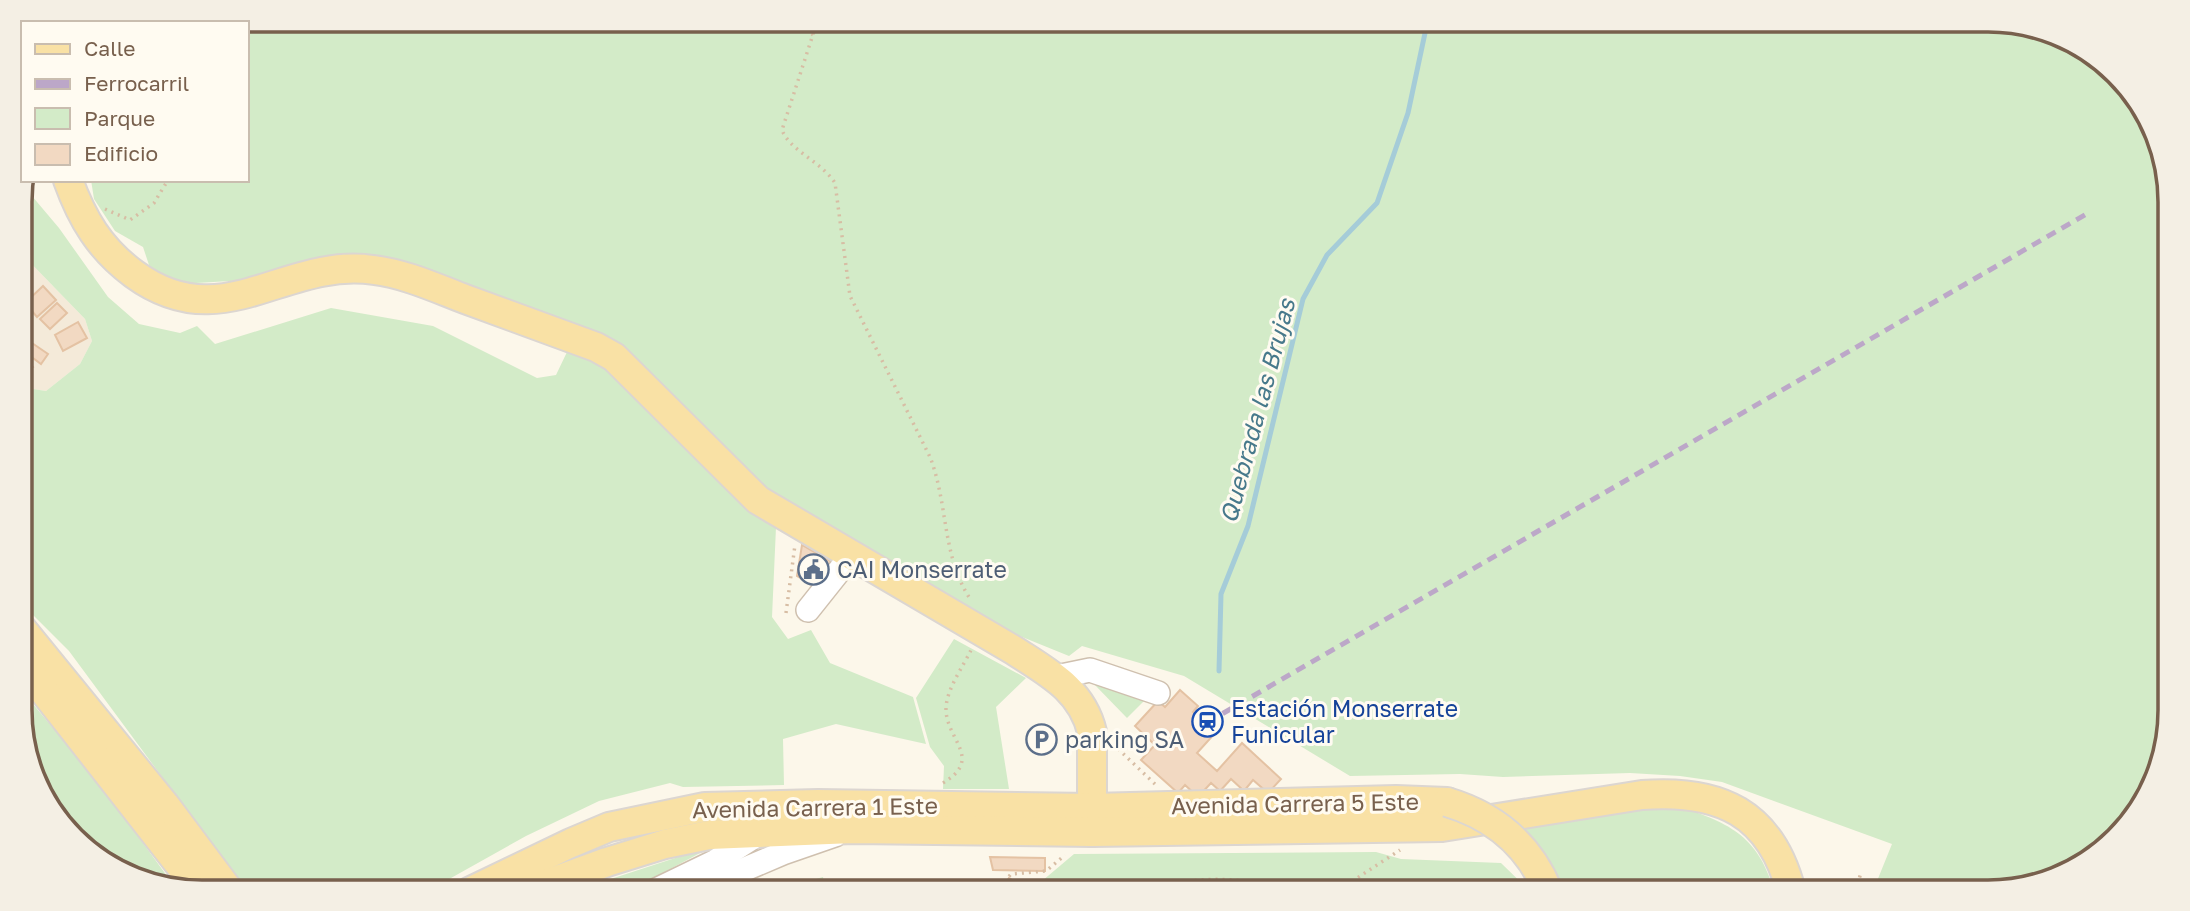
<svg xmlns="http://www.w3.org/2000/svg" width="2190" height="911" font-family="'Golos Text',sans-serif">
  <rect width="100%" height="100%" fill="#fcf7ea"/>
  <path fill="#f4ead9" d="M20,252L85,319L92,341L80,364L46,391L20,387Z"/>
  <g fill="#d3ebc8">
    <path d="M201,19H1989L2058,33L2133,90L2169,177L2171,710L2157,779L2090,861L2000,891H1873L1892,844L1722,782L1680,776L1630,773L1503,777L1460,774L1350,776L1184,676L1082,646L1069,656L1000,628L776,499L665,391L407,271L179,284L150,268L143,247L115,231L94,199L91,180H247V23H183Z"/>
    <path d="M21,183L59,228L108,297L139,324L180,333L197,326L215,344L331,308L433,326L537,378L556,375L567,352L593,351L776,527L772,617L788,639L811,630L830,663L913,697L926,744L836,724L783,739L784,785L683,787L670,783L599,801L526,836L426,892H247L69,651L21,603L20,387L46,391L80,364L92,341L85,319L20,252Z"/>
    <path d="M954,639L1026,678L996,707L1009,789H943L944,766L930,747L916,698Z"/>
    <path d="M1093,683L1147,698L1127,718Z"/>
    <path d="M21,690L97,780L175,887L132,878L57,821L21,734Z"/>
    <path d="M1674,805C1727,822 1758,834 1774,891H1558L1546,858L1519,828Z"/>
    <path d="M715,845L627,892H571Z"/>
    <path d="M1376,852L1401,859L1501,863L1530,891L1029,892L1074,854Z"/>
    <path d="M823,877L826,892H770Z"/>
  </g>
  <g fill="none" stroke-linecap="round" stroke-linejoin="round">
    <g stroke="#a5ccd8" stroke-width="5">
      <path d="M1219,671L1221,594L1248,526L1303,299L1327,255L1377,203L1408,113L1428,19"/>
      <path d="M1800,889L1824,891"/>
      <path d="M1590,891L1634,887L1779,888"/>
    </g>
  </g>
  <g fill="#f2d9c2" stroke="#e4c2a3" stroke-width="2">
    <path d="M20,264L31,277L20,288Z"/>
    <path d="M43,286L56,300L37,317L25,303Z"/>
    <path d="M57,303L67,313L50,329L40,319Z"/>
    <path d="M78,322L87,338L63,351L55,335Z"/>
    <path d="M32,343L48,354L41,364L25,352Z"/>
    <path d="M24,354L33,367L20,376V357Z"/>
    <path d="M802,545L835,564L816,587L797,576Z"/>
    <path d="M1180,690L1198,706L1193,712L1216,732L1197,753L1217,771L1242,743L1281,779L1268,793L1253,780L1244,791L1231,779L1220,791L1211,783L1198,797L1185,785L1178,793L1141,760L1155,745L1135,726L1158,701L1165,707Z"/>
    <path d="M990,857L1045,858V871L993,870Z"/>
    <path d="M1009,878L1023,887L1020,892H1000Z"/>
  </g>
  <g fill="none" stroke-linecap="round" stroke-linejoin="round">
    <defs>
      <g id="minor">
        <path d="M808,610L851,556"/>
        <path d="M1056,677L1090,670L1158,693"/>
        <path d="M652,892L716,861L763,831"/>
        <path d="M691,892L783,853L835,835"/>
      </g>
      <g id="major">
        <path d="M68,180C82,219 100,249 134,274C223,339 283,257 374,270C406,274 436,288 465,299C509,315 552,331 596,347L614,357L758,500L1015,651C1049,673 1082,690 1092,732V832"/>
        <path d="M21,628L165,805L230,892"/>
        <path d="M21,662L201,892"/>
        <path d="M469,892L571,843L609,827L705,807L818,804L1093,808L1396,800L1447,802"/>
        <path d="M525,892L607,862L665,844L709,835L853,829L1092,832L1442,827L1642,795C1720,789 1771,813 1791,891"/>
      </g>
    </defs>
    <use href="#minor" stroke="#cfc0af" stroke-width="26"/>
    <use href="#major" stroke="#dcd6d1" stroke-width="32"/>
    <g stroke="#d7bda4" stroke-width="3.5" stroke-dasharray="2 5" stroke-linecap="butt">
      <path d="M797,19L813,35"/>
      <path d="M818,19L782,130C790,151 821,161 835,183L850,296L930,457C948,503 942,555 969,597"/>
      <path d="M105,209L130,220L154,203L168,180"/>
      <path d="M786,613L795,545"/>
      <path d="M1113,744L1156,785"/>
      <path d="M943,783C983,759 948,741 946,711C945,691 963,667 971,650"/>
      <path d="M1856,891L1861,872"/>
      <path d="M995,892L1011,874L1046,871L1065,855"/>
      <path d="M1147,892C1209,870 1248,881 1310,892"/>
      <path d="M1319,892L1348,884L1400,850"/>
    </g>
    <use href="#minor" stroke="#fff" stroke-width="23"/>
    <use href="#major" stroke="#f9e1a5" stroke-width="28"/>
    <path stroke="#bca7c8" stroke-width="5" stroke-dasharray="10 7" stroke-linecap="butt" d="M1208,722L2090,212"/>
    <defs>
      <path id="major-bridge" d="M1447,802C1494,816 1529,845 1548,891"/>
    </defs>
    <use href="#major-bridge" stroke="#dcd6d1" stroke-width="32" stroke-linecap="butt"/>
    <use href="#major-bridge" stroke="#f9e1a5" stroke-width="28"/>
  </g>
  <defs>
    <symbol id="civic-ring" viewBox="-11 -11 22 22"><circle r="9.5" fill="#fffbf1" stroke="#5c6f8a" stroke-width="1.5"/><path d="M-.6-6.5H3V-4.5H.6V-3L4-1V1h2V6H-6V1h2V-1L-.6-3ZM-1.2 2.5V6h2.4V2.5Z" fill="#5c6f8a"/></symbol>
    <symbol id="station-ring" viewBox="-11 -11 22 22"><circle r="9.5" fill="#fffbf1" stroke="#1a4fb4" stroke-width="1.5"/><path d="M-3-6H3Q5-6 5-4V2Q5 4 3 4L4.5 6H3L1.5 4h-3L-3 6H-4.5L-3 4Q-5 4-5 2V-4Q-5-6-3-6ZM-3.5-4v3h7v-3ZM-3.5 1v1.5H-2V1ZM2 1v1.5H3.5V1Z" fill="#1a4fb4"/></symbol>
    <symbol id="parking-ring" viewBox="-11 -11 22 22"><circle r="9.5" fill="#fffbf1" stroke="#5c6f8a" stroke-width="1.5"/><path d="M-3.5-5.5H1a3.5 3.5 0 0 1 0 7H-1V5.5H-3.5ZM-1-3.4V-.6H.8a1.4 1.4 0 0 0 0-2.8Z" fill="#5c6f8a"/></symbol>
  </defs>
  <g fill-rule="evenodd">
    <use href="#civic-ring" x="796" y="552" width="35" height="35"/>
    <use href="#station-ring" x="1190" y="704" width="35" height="35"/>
    <use href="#parking-ring" x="1024" y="722" width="35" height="35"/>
  </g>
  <g text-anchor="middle" stroke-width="6" stroke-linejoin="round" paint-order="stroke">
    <g font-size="23" fill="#4e5e75" stroke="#fffbf1" text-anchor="start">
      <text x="837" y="578">CAI Monserrate</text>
      <text x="1065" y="748">parking SA</text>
    </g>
    <g font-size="23" fill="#164399" stroke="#fffbf1" text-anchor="start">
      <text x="1231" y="717">Estación Monserrate<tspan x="1231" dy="26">Funicular</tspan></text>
    </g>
    <g font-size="23" fill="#78604d" stroke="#fffbf1">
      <text transform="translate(1295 804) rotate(-1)" y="8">Avenida Carrera 5 Este</text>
      <text transform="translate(815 808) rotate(-1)" y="8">Avenida Carrera 1 Este</text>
    </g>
    <g font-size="24" font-style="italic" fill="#47798b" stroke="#fffbf1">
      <text transform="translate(1258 411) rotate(-75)" y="8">Quebrada las Brujas</text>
    </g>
  </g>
  <path d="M0 0H2190V911H0ZM202 32H1988A170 170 0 0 1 2158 202V710A170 170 0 0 1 1988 880H202A170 170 0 0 1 32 710V202A170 170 0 0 1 202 32Z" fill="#f4efe4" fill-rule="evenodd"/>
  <path fill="none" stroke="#78604d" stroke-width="3.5" d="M202 32H1988A170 170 0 0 1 2158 202V710A170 170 0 0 1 1988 880H202A170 170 0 0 1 32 710V202A170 170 0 0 1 202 32Z"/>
  <rect x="21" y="21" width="228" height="161" fill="#fffbf1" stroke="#c9bdaf" stroke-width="2"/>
  <rect x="35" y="44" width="35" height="10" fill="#f9e1a5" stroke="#c9bdaf" stroke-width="2"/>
  <text x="84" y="56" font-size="21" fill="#78604d">Calle</text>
  <rect x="35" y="79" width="35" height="10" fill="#bca7c8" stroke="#c9bdaf" stroke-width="2"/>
  <text x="84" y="91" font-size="21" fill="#78604d">Ferrocarril</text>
  <rect x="35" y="108" width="35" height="21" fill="#d3ebc8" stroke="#c9bdaf" stroke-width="2"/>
  <text x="84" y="126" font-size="21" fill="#78604d">Parque</text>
  <rect x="35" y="144" width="35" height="21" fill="#f2d9c2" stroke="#c9bdaf" stroke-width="2"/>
  <text x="84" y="161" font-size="21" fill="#78604d">Edificio</text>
</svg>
